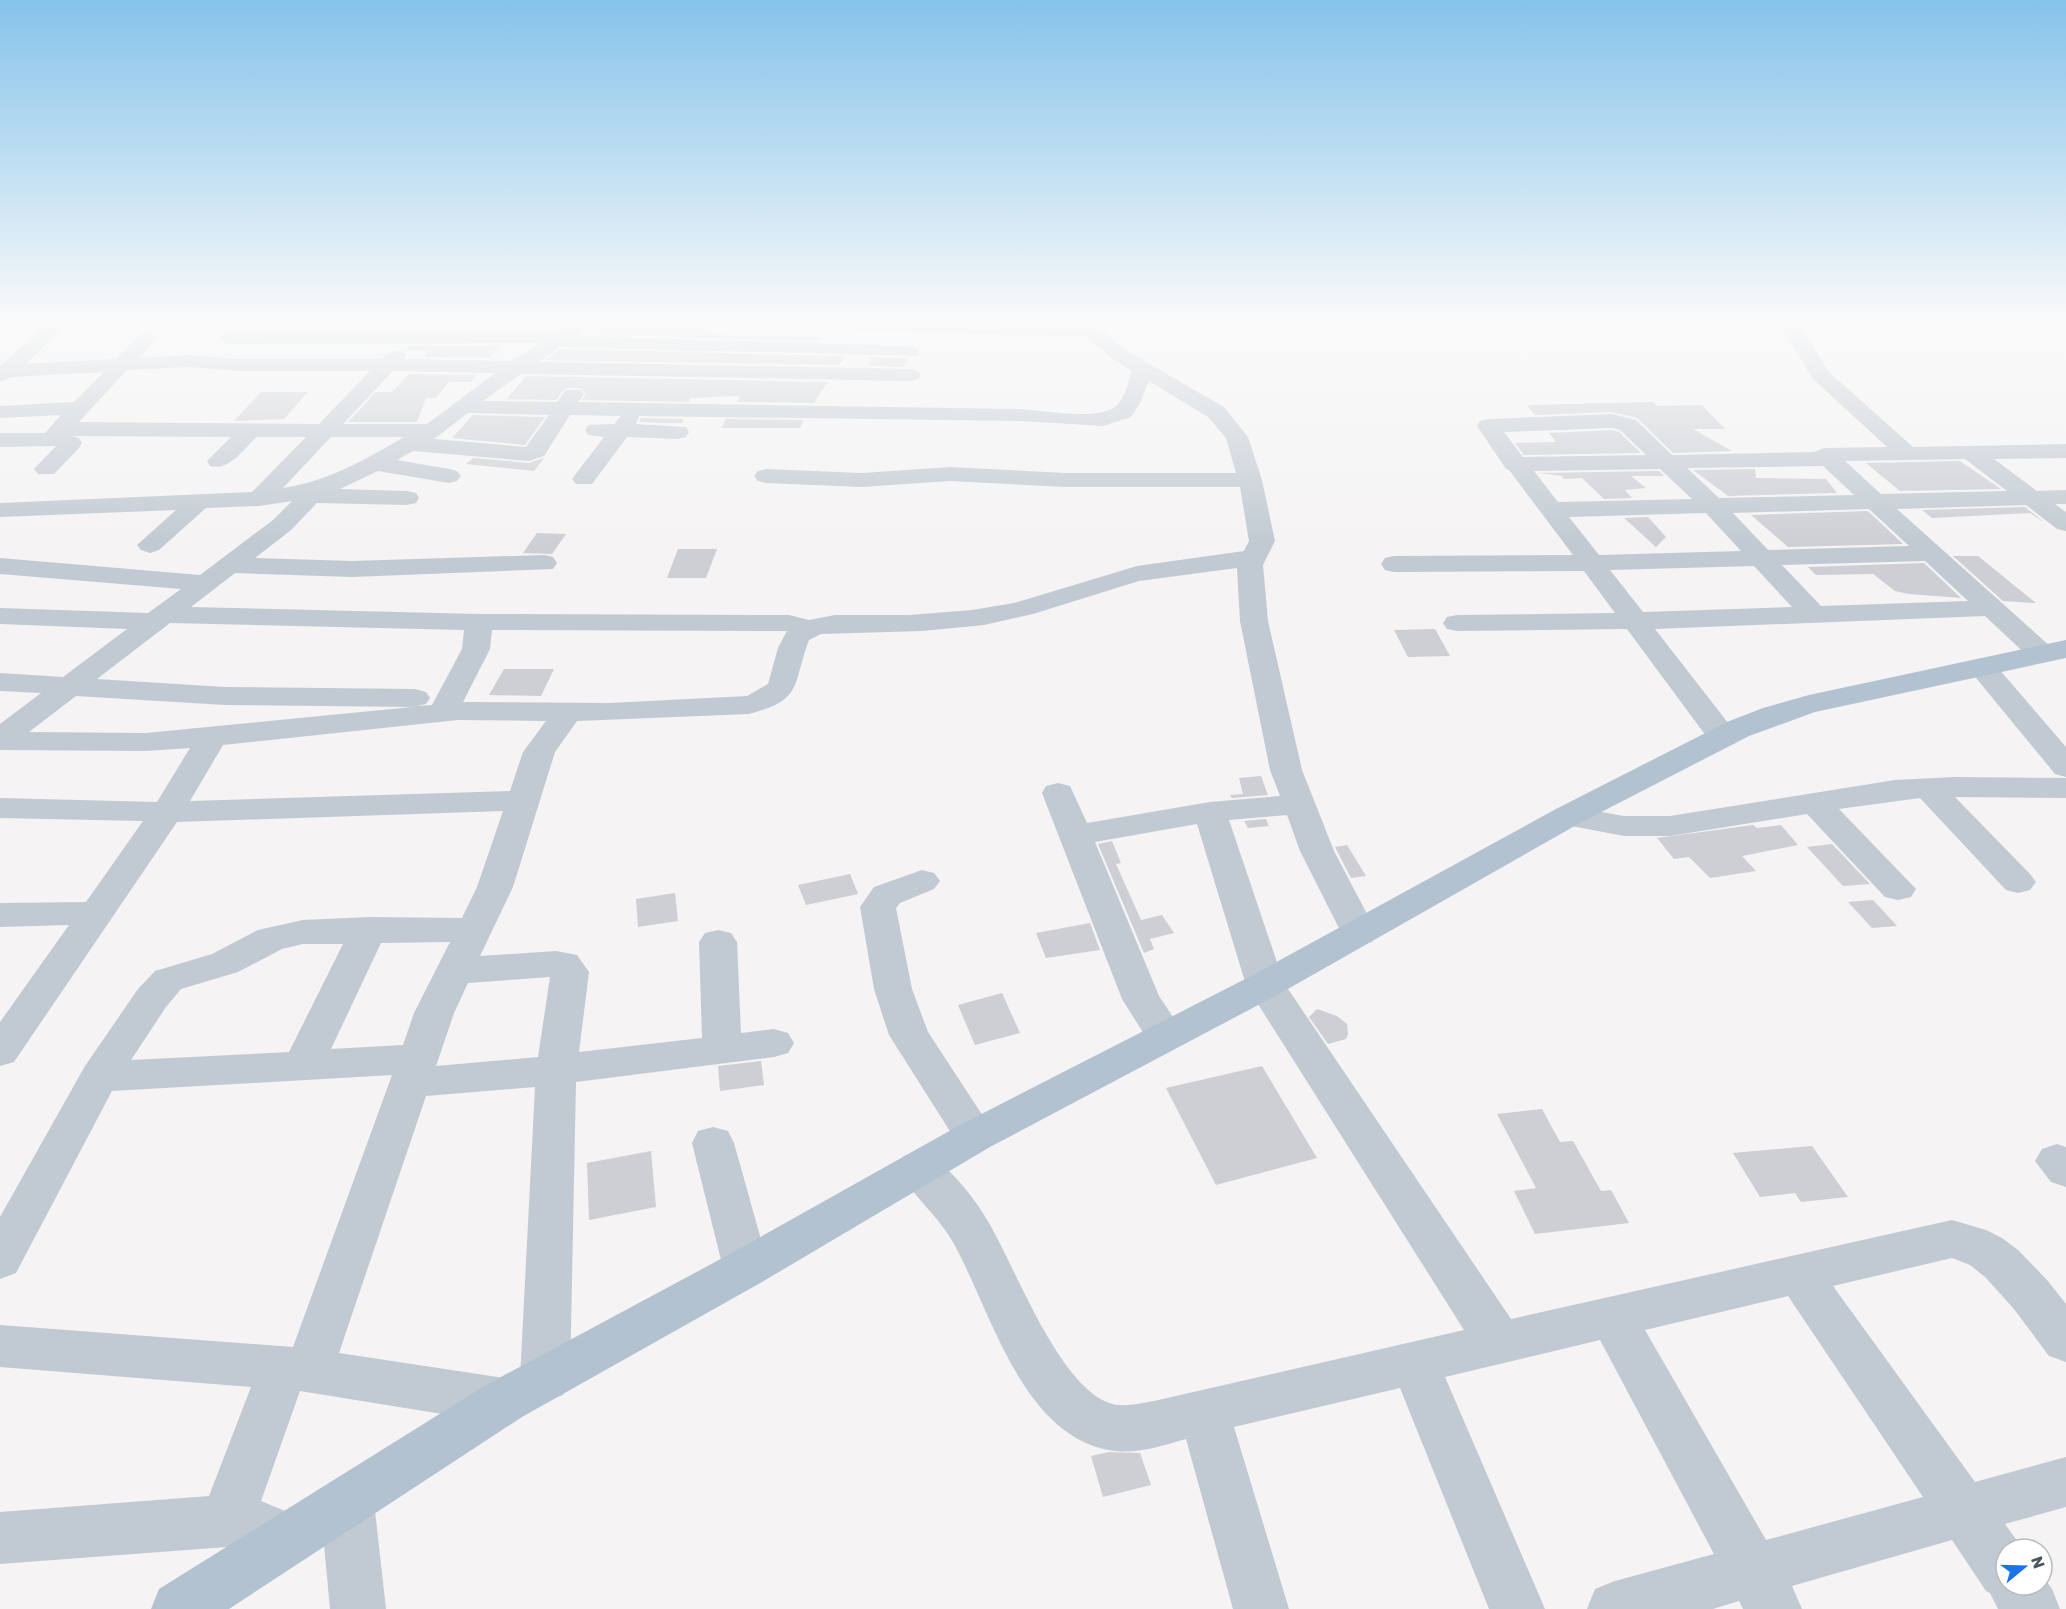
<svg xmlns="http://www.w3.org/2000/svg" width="2066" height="1609" font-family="Rubik,sans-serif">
  <rect width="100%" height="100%" fill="#f5f3f3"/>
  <g fill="#cdcfd5">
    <path d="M554,321L547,329H423L428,323L435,322Z"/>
    <path d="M608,321L710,324L702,333L728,335L819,337L817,341L582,334L600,333Z"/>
    <path d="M532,345L499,346L489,358L423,357L428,351H405L409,346Z"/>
    <path d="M561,349L846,356L839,365L546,360Z"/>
    <path d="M871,357L908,358L904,367L869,366Z"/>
    <path d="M409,374L476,375L471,382H449L436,398H426L417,422H348L376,392H392Z"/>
    <path d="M526,376L828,382L814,403L737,402L740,396L690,398L689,402L582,400L586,394L580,388H566L556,400L490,399H507Z"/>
    <path d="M261,392H308L284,419L234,421Z"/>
    <path d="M1653,402L1657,406L1702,405L1725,429H1693L1732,451L1673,453L1637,418L1612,412L1535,415L1527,405Z"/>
    <path d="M473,415L545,417L525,445L452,438Z"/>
    <path d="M641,418L683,419L682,423H664L639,422Z"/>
    <path d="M726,419L804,420L800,428H721Z"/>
    <path d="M1612,430L1619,432L1641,453L1524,455L1515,443L1556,442L1549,433Z"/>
    <path d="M473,458L529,463L544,458L534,471L466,464Z"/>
    <path d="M1960,461L2001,489L1900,491L1866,463Z"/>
    <path d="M1755,469L1756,478L1826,479L1837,493L1728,496L1693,470Z"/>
    <path d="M1659,471L1664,476H1631L1646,488L1625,490L1632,498L1604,499L1582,478L1564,479L1562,476L1539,473Z"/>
    <path d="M2025,507L2045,523L2030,513L1932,518L1922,510Z"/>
    <path d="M1868,511L1903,544L1788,547L1751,515Z"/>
    <path d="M1648,517L1666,537L1656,547L1624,518Z"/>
    <path d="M537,533L566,534L552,554L523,553Z"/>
    <path d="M678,549H717L706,578H667Z"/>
    <path d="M1953,556H1978L2036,603L2003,601Z"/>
    <path d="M1924,563L1961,598L1909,594L1895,591L1873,574L1816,575L1808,567Z"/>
    <path d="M1435,629L1450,656L1408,657L1394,630Z"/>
    <path d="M504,669H554L541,696L489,695Z"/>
    <path d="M1261,776L1268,795L1232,798L1230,795L1243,794L1239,778Z"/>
    <path d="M1266,819L1269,826L1248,828L1244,821Z"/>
    <path d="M1753,825L1757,828L1781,825L1798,845L1742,856L1756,871L1710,878L1689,857L1674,859L1657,838Z"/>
    <path d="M1112,841L1121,863L1116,864L1141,920L1162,915L1174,933L1150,939L1154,949L1144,953L1098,844Z"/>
    <path d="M1832,844L1870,884L1843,886L1807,847Z"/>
    <path d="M1347,845L1366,876L1351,878L1335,847Z"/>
    <path d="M850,874L858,894L806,905L798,885Z"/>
    <path d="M675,893L678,921L638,927L636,899Z"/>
    <path d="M1873,900L1897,926L1872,928L1848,902Z"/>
    <path d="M1090,923L1100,950L1046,958L1036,933Z"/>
    <path d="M1002,993L1020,1033L975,1045L958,1005Z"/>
    <path d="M1317,1009L1337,1016L1347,1024L1348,1034L1346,1039L1328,1044L1309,1017Z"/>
    <path d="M761,1061L764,1085L720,1091L718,1066Z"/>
    <path d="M1262,1066L1317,1158L1216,1185L1166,1088Z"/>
    <path d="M1542,1109L1560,1142L1573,1141L1601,1191L1611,1190L1629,1223L1535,1234L1514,1191L1536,1188L1497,1114Z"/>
    <path d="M1812,1146L1848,1197L1801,1202L1795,1193L1760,1197L1733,1153Z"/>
    <path d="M651,1151L656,1207L589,1220L587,1163Z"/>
    <path d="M1109,1452L1140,1453L1151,1485L1103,1497L1091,1456Z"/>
  </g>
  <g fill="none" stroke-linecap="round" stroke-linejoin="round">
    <g fill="#c1cad2" fill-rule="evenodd">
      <path d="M51,320H71L26,364L116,359L141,333L148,331L158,337L139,358L188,355L238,359H382C389,352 393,349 403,352L406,356L404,359L512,361L540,343L228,344L218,338L228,332L558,331L574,320H596L576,336L909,346L916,348L919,352L916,356L560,347L539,362L911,369L918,371L921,375L918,379L911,381L521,374L483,401L557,402L566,390H580L584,394L578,402L1020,409C1042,410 1102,422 1117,405C1125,397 1128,382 1132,371L1113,359L1087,337L717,326L708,320H919L1074,325L1071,320H1092L1127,351L1224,407L1248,437L1262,480L1275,541L1263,565L1268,621L1302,770L1334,851L1377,933L1372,942L1359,945L1346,942L1300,851L1287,815L1229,820L1284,983L1511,1319L1952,1220L1986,1230L2002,1238L2018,1250L2047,1280L2066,1304V1362L2049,1356L2014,1309L1985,1277L1970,1265L1952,1258L1833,1286L1975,1482L2066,1457V1507L2005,1524L2023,1549H2006V1585H2042V1575L2052,1589L2060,1609H1998L1990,1593L1986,1591L1952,1540L1792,1586L1802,1609H1743L1739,1601L1713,1609H1587L1595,1589L1615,1581L1714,1554L1600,1340L1445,1377L1545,1609H1489L1400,1388L1234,1427L1289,1609H1233L1186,1439C1164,1445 1139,1454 1115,1451C1023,1440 992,1313 954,1244C939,1216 912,1196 897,1168L904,1156C909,1154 916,1151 921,1152C934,1154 941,1163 950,1172C966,1188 978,1204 989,1223C1016,1269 1058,1384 1109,1403C1123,1408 1141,1403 1154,1401L1464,1330L1246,985L1197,824L1095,842L1159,996L1185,1035L1179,1045L1165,1049L1151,1045L1122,999L1042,793L1046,786L1058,783L1070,786L1087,823L1210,802L1280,796L1270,770L1240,621L1237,568L1139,581L1033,614L984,625L922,631L821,634L809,640C792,685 804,700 749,714L577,721L555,752L513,887L480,956L556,951L577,955L589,972L579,1052L702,1038L699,942L705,933L718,930L731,933L737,942L741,1033L774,1029L788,1033L794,1043L788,1053L774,1057L576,1082L570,1379L563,1395L545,1401L527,1395L520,1379L535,1087L426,1096L339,1353L504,1378L522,1385L529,1401L522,1417L504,1424L300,1391L261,1501L307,1520L315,1539L307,1558L288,1565L259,1553L227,1547L0,1564V1512L209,1496L251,1387L0,1367V1325L293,1347L392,1075L112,1091L16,1273L0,1279V1217L85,1066L138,989L155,971L212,954L258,930L303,920L369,917L462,918L477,887L503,811L177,822L14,1062L0,1066V1022L69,925L0,927V903L86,902L143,821L0,818V798L157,802L190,748L146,751L0,750V724L41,693L0,691V673L63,677L127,629L0,624V608L148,613L181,589L0,574V558L200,575L273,520L292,501L259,506L206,508L159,550L150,553L141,550L137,545L176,510L0,517V503L252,492L306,437H257C243,449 230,471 210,466L207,461L231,437L71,436L79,438L82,443L79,448L54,474H38L34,469L56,446L0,447V433H45L61,415L0,418V406L74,402L104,372L12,377L0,382V366ZM188,367L238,371H370L319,424L79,422L127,370ZM393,371L495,373L427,424H343ZM1149,381L1208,417L1226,438L1236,473H1066L950,467L862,473L766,469L758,471L754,476L758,481L766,483L862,487L950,481L1066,487H1240L1249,541L1244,551L1137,566L1014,603L972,610L909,615H835L809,620L789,615L479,614L191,607L235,573L352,577L553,569L557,563L553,557L544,555L352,561L255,558L291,530L317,503L407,505L416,503L419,498L416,493L407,491L340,489L378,471L449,483L457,481L461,476L457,471L449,469L397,460L413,451L529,461L544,456L570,415L621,416L614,424L588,425L585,430L588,435L604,437L572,479L576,484H592L627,437L678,439L686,437L689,432L686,427L636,424L639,416L1020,421L1103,426L1131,417L1140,403ZM468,413L549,415L526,447L434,439ZM331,437H404C364,460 329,481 283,488ZM170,623L464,630L462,649L432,705L417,706L426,704L430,698L426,692L415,689L225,687L97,679ZM492,630L787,631L778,648L768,684L747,696L610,703L463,702L490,649ZM76,696L225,705L412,707L146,733L29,732ZM458,720L546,721L523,752L510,791L190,801L223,745ZM450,942L414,1013L403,1045L331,1049L381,943ZM303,944H343L289,1052L131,1060L166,1007L181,989L238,972L282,949ZM550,977L538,1057L436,1066L454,1013L468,983ZM1788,1296L1923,1497L1766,1540L1645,1330Z"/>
      <path d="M1777,320H1796L1828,371L1913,447L2066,444V458L1994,459L2037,491L2066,490V504H2055L2066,512V531L2057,529L2026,505L1897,509L2052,648L2056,654L2052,660L2042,663L2032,660L1985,616L1655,629L1739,737L1734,744L1723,746L1712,744L1627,629L1457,631L1447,629L1443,623L1447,617L1457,615L1615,613L1584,571L1394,572L1385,570L1381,564L1385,558L1394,556L1573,555L1509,470L1506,469L1477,426L1480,421L1488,419L1612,414L1636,420L1672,455L1814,452L1824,448L1887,447L1813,379ZM1612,428L1620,430L1646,455L1523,457L1504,432ZM1965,459L2007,491L1881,494L1845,461ZM1823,466L1854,495L1719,498L1687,468ZM1660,469L1692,499L1558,502L1534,471ZM1869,509L1909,546L1768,550L1733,513ZM1706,513L1741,551L1599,555L1569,517ZM1925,561L1968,601L1821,606L1782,565ZM1754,566L1792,607L1643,612L1610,570Z"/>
      <path d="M1982,658L1992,661L2066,747V777L2055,774L1972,673L1968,667L1972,661Z"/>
      <path d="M1954,777L2066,778V798L1955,797L2030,874L2036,882L2030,890L2018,893L2006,890L1920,798L1839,809L1916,889L1911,897L1898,900L1885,897L1807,814L1670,836H1624L1556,823L1551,816L1556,809L1568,806L1624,816H1670L1895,780Z"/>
      <path d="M922,870L934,873L940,881L934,889L900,903L896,908L912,989L928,1032L996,1136L990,1147L975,1152L960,1147L889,1035L874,989L860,907L874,887Z"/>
      <path d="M713,1127L728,1131L734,1143L769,1268L762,1282L746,1287L730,1282L723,1268L692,1143L698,1131Z"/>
      <path d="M2057,1144L2066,1147V1187L2051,1182L2035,1161L2042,1149Z"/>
      <path d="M347,1477L366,1484L374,1502L386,1609H330L320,1502L328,1484Z"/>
    </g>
    <path fill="#b3c2d1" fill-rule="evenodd" d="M2066,640V658L1815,712L1749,736L1580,823L1279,994L990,1147L762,1282L522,1417L229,1609H151L159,1589L486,1385L730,1254L960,1125L1251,976L1556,809L1727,722L1763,708L1809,695Z"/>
  </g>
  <linearGradient id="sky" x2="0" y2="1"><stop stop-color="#85c3ea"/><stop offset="0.59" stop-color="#fafafa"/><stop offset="1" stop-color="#fafafa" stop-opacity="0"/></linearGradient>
  <rect width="2066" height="545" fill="url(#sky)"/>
  <g transform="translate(2024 1567) rotate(71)"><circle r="28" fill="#ffffff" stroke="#b7bbc0" stroke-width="1.5"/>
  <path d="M0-4.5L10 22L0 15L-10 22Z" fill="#1a73e8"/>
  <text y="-9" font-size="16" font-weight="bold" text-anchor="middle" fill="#4a5661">N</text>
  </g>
</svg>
